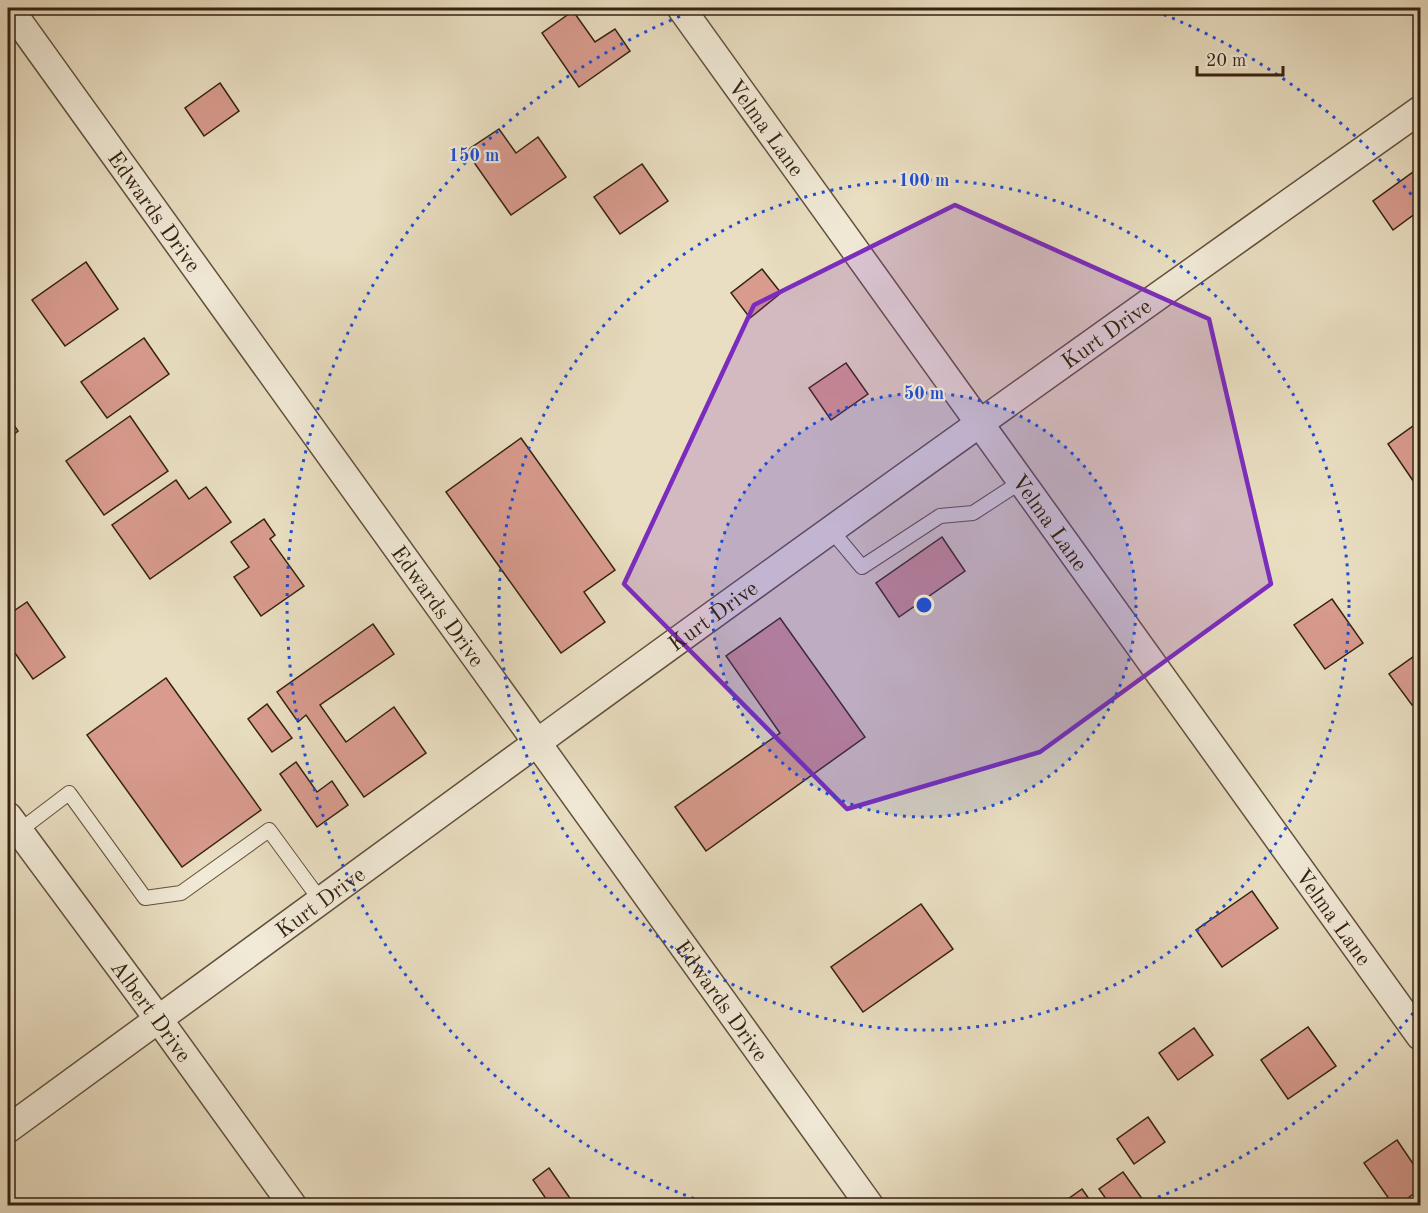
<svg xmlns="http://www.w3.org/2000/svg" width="1428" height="1213" font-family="'Old Standard TT',serif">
  <rect width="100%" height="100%" fill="#e9dec1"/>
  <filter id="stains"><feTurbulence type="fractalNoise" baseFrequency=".00333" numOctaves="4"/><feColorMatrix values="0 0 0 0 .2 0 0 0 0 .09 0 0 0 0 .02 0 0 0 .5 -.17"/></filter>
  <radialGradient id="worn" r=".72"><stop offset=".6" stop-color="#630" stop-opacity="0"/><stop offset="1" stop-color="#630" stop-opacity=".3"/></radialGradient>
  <g fill="#d89b8e" stroke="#352211" stroke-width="1.5">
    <path d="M573,11L595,42L615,29L630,51L579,87L542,33Z"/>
    <path d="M220,83L239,111L204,136L185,108Z"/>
    <path d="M499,129L516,153L538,137L566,177L511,215L466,151Z"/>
    <path d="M642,164L668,201L620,234L594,197Z"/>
    <path d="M1420,167V210L1393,230L1373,201Z"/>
    <path d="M86,262L118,309L65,346L32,300Z"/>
    <path d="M762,269L781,293L750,318L731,293Z"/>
    <path d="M144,338L169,374L107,418L81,382Z"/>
    <path d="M846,363L868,394L831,420L809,388Z"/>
    <path d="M8,416L18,431L8,439Z"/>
    <path d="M130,416L168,471L104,515L66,461Z"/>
    <path d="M1420,421V491L1388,444Z"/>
    <path d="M521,438L615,570L584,592L605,622L561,653L446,492Z"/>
    <path d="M176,480L189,499L206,487L231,522L150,579L112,525Z"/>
    <path d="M264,519L275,535L270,539L304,586L261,616L234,577L249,567L231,542Z"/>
    <path d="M942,537L965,571L899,617L876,583Z"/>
    <path d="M1332,599L1363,643L1325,669L1294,625Z"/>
    <path d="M27,602L65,657L33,679L8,643V615Z"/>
    <path d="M780,618L865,737L706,851L675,807L780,733L726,656Z"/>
    <path d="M373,624L394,654L320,705L346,742L394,707L426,753L364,797L306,715L298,722L277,692Z"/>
    <path d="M1420,652V699L1412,705L1389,674Z"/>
    <path d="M166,678L261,810L182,867L87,735Z"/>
    <path d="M267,704L292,738L272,752L248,719Z"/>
    <path d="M296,762L317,792L332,781L348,805L317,827L280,774Z"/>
    <path d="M1252,891L1278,928L1222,967L1196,930Z"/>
    <path d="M921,904L953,949L863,1012L831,967Z"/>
    <path d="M1308,1027L1336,1066L1288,1099L1261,1060Z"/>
    <path d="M1194,1028L1213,1055L1178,1080L1159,1053Z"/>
    <path d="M1148,1117L1165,1142L1134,1164L1117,1139Z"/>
    <path d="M1397,1140L1420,1174V1189L1397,1206H1394L1364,1163Z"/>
    <path d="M549,1168L574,1204L573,1206H551L533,1180Z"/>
    <path d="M1123,1172L1143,1200L1135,1206H1111L1099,1189Z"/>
    <path d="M1082,1189L1094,1206H1058Z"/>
  </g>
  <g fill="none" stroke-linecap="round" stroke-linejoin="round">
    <defs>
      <g id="service">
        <path d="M831,530L862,567L940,516L973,513L1022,481"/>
        <path d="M19,831L69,793L145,898L181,893L269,830L321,901"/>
      </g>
      <g id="minor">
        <path id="s1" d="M9,8L870,1206"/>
        <path id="s2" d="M681,8L1420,1036"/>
        <path id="s3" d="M8,816L159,1020L293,1206"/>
        <path id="s4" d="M8,1129C185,1001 361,871 538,742C830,529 1125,319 1420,110"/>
      </g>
    </defs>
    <use href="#service" stroke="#62513d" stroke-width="16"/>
    <use href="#minor" stroke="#62513d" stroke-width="30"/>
    <use href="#service" stroke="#f1ead7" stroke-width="14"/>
    <use href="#minor" stroke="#f1ead7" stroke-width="27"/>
  </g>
  <path fill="#7b2cbf" fill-opacity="0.2" stroke="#7b2cbf" stroke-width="4.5" stroke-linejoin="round" d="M955,205L1209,319L1271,584L1040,752L847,809L624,584L754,305Z"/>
  <circle cx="924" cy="605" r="212" fill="#1d4ed8" fill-opacity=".12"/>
  <g fill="none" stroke="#1d4ed8" stroke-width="3" stroke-dasharray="3 6">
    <circle cx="924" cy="605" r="212"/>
    <circle cx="924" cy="605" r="425"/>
    <path d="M1419 1006A637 637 0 0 1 1137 1205M711 1205A637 637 0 0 1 701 8M1147 8A637 637 0 0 1 1419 204"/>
  </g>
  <g text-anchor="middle" stroke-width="4.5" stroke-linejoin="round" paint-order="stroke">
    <g font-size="22" fill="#352211" stroke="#f1ead7">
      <text dy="8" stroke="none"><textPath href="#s2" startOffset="147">Velma Lane</textPath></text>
      <text dy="8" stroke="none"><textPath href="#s1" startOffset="250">Edwards Drive</textPath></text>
      <text dy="8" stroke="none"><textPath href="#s4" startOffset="1356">Kurt Drive</textPath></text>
      <text dy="8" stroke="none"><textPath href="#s2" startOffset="633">Velma Lane</textPath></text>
      <text dy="8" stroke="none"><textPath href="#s1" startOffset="736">Edwards Drive</textPath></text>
      <text dy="8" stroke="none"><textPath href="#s4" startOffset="872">Kurt Drive</textPath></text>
      <text dy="8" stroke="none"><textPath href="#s4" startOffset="386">Kurt Drive</textPath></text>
      <text dy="8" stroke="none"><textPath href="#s2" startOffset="1119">Velma Lane</textPath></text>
      <text dy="8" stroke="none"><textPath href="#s1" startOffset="1222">Edwards Drive</textPath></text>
      <text dy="8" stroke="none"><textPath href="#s3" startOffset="242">Albert Drive</textPath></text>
    </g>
  </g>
  <circle cx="924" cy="605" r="9" fill="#1d4ed8" stroke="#f1ead7" stroke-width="3"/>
  <g font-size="18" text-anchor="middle" font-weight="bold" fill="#1d4ed8" stroke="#f1ead7" stroke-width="4.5" stroke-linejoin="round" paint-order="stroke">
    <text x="474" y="161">150 m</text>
    <text x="924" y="186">100 m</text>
    <text x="924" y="399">50 m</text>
  </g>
  <rect width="1428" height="1213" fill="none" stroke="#e9dec1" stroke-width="30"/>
  <rect x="9" y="9" width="1410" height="1195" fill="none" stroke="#352211" stroke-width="3"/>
  <rect x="15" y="15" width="1398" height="1183" fill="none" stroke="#352211" stroke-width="1.5"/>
  <path d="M1197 66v9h86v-9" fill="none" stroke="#352211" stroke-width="3"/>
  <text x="1206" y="66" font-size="18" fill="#352211" stroke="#f1ead7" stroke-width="4.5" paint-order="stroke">20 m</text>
  <rect width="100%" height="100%" filter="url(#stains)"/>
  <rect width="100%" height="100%" fill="url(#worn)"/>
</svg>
